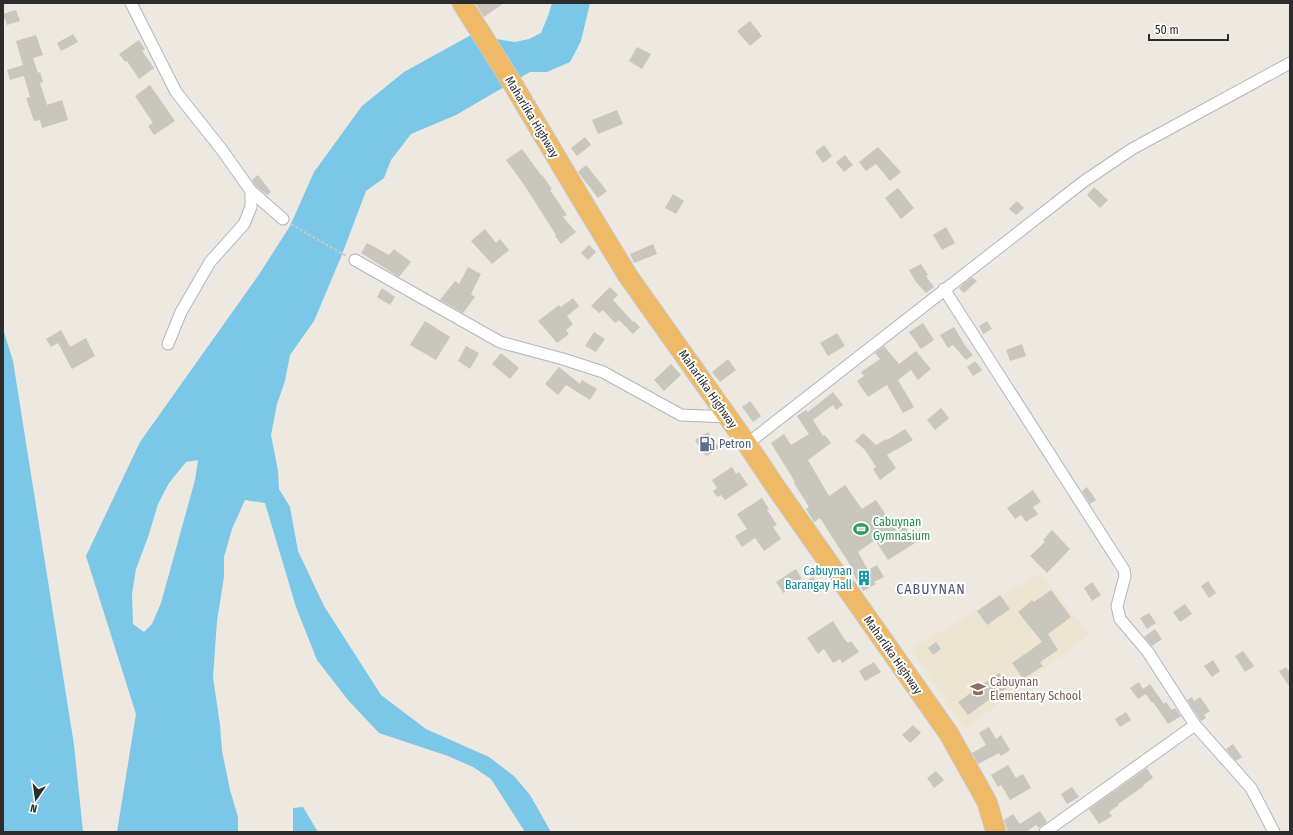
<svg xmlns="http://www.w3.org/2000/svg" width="1293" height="835" font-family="'Fira Sans Condensed',sans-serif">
  <rect width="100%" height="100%" fill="#ede8e0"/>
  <path fill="#ede5d1" d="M1040,573L1090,634L965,729L911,649Z"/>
  <g fill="#7bc7e7" fill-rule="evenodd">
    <path d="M552,3H590L581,41L570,62L547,72H530L456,115L411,134L391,160L384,178L366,191L341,257L314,321L290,355L285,381L277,404L271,435L278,471L279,489L290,507L298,551L324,606L381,695L426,729L489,757L514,776L530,795L551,832H525L491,779L473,767L448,756L379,733L348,700L317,660L296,607L265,503L245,500L232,529L224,557V577L217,621L213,677L220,725L222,751L230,790L238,817V832H117L136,714L86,556L140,442L260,273L290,226L314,172L362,106L404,72L471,35L515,42L529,39L541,33L548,16ZM198,460L195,480L161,603L152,624L144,632L133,624L132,594L136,569L148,537L158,504L169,483L186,462Z"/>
    <path d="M3,329L13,361L74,745L83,832H3Z"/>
    <path d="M303,807L318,832H293V808Z"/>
  </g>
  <g fill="#c9c6be">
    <path d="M475,3H504L484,17Z"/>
    <path d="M16,10L20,21L7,25L3,14Z"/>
    <path d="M750,21L762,36L750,46L737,31Z"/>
    <path d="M73,34L78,42L61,51L57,43Z"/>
    <path d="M36,35L43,55L33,58L38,73L40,72L43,82L40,83L47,105L62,100L68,120L42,128L40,120L34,121L26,98L30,97L24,76L10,80L7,70L23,65L16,41Z"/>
    <path d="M139,40L145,49L142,51L154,68L139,79L127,61L125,62L119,54Z"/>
    <path d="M637,47L651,54L642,69L629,61Z"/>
    <path d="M150,85L175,121L154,135L148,126L153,123L135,96Z"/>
    <path d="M617,110L623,124L598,134L592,120Z"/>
    <path d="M585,137L591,145L577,156L571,148Z"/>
    <path d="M824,145L832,156L823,163L815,152Z"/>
    <path d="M878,147L901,172L890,181L876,164L866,171L859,162Z"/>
    <path d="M522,149L541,175H542L552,189L550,190L567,215L563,217L576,232L561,244L555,236L556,235L525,186L506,160Z"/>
    <path d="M845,155L853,165L844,172L836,162Z"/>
    <path d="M586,165L607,191L598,198L578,172Z"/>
    <path d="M258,175L271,192L267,195L256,186L252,180Z"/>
    <path d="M1094,187L1108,200L1100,208L1087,195Z"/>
    <path d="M898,188L914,208L901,219L885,198Z"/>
    <path d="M673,194L684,201L676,214L665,208Z"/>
    <path d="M1017,201L1024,208L1016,215L1009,209Z"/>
    <path d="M946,227L955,243L942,250L933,235Z"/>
    <path d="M485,229L496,243L500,239L509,250L492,264L471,241Z"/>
    <path d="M367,243L389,255L394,249L411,262L399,277L361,253Z"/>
    <path d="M653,244L657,254L634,263L630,254Z"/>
    <path d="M589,245L596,252L588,260L581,253Z"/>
    <path d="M921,264L928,275L926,276L934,287L926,293L916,282L909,270Z"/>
    <path d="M468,267L481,274L471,294L475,297L463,313L440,300L455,281L459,284Z"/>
    <path d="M972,277L977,281L964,293L959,288Z"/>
    <path d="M610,287L618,295L613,300L633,322L634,321L640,327L633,334L619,320L615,323L603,310L599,313L591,306Z"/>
    <path d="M382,288L395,297L390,305L377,297Z"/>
    <path d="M573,298L579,306L567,316L573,324L566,330L569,334L557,343L538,321L559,305L561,307Z"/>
    <path d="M425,321L450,337L436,360L410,345Z"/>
    <path d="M987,321L992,329L983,334L979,326Z"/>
    <path d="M923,323L934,340L921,349L909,332Z"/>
    <path d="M954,327L966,347L973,355L966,360L953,345L948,348L940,335Z"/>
    <path d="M61,330L70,347L86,338L95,356L72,369L58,343L51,347L46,339Z"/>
    <path d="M594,332L605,339L596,352L585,346Z"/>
    <path d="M837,333L845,346L828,356L820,343Z"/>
    <path d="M1022,344L1026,356L1010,361L1006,350Z"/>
    <path d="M466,346L479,353L470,369L458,361Z"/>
    <path d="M884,346L899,364L916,351L931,369L918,380L911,370L898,380L914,407L903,413L887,385L868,397L857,381L864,376L861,372L880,359L875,353Z"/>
    <path d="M501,353L519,368L510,379L492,364Z"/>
    <path d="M728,359L736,370L720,382L712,372Z"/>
    <path d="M975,361L982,370L973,376L967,367Z"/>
    <path d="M671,364L681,375L664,391L654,380Z"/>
    <path d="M559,367L580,384L582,380L597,389L590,400L566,385L558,395L545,384Z"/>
    <path d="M833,392L843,405L836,410L833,405L813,420L823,436L825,435L831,443L808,460L829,496L845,485L862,509L876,500L896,530L904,525L915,543L888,560L875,540L858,552L868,570L877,565L884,577L874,582L876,584L863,591L852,572L854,571L820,518L814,522L806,509L809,507L794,483L795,482L771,443L784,434L791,445L809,434L797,416L806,410L808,412Z"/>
    <path d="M750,401L761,416L753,422L742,407Z"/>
    <path d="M941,408L949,418L935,430L927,420Z"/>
    <path d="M905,429L913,440L887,455L896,468L880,480L873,469L876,467L865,450L855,441L863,433L876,445L886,439L887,440Z"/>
    <path d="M708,432L719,448L706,456L695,440Z"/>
    <path d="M732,467L736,474L739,472L748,485L725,500L721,495L717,497L713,491L717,488L712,480Z"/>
    <path d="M1087,487L1096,500L1090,504L1082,491Z"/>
    <path d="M1033,490L1041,502L1033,507L1038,514L1026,522L1021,515L1015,519L1007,508Z"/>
    <path d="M762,498L769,509L767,510L777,525L773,527L781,539L764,551L755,538L742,547L735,536L747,529L737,514Z"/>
    <path d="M1052,530L1070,549L1047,573L1030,556L1045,542L1043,540Z"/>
    <path d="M796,569L803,581L783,593L776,582Z"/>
    <path d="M813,577L817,584L809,589L805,582Z"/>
    <path d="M1208,581L1216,593L1209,598L1201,586Z"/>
    <path d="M1092,582L1101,595L1092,601L1084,588Z"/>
    <path d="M1051,590L1071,617L1048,634L1058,650L1040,662L1043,666L1023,679L1012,663L1042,642L1018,612L1032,600L1034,602Z"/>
    <path d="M1000,595L1010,609L987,625L977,611Z"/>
    <path d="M1185,604L1192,614L1180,622L1173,612Z"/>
    <path d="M1149,613L1156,623L1147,629L1140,618Z"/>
    <path d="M833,621L845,640L848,643L851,641L859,652L842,663L840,659L833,663L824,649L818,654L807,638Z"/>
    <path d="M1155,629L1162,639L1152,646L1144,637Z"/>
    <path d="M936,642L941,649L933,655L928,648Z"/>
    <path d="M1243,651L1254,666L1245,672L1235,656Z"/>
    <path d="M1213,660L1220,671L1212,677L1204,666Z"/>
    <path d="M874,662L881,672L865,681L859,671Z"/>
    <path d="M1286,667L1290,673V688L1279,671Z"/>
    <path d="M999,673L1009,687L990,699L968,715L958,702Z"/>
    <path d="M1139,682L1143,689L1150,684L1164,704L1166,702L1172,710L1175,708L1181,716L1168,724L1153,702L1152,703L1146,694L1138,699L1130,688Z"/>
    <path d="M1192,697L1194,701L1200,697L1210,711L1204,715L1206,718L1201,721L1187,700Z"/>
    <path d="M1126,712L1131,720L1120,727L1115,719Z"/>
    <path d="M913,725L921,733L910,743L902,735Z"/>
    <path d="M989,727L996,739L1001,735L1010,750L1001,756L999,753L978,764L972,753L986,745L979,733Z"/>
    <path d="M1233,744L1242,757L1236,761L1226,749Z"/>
    <path d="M1008,765L1016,778L1023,774L1031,788L1010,800L1001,785L998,787L991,775Z"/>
    <path d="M1147,768L1153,778L1143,785L1144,786L1118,804L1119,805L1109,812L1112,816L1099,824L1089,809Z"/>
    <path d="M936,771L944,780L934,788L927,778Z"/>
    <path d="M1072,787L1079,797L1067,804L1061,794Z"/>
    <path d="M1040,811L1047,822L1039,828L1036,825L1026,832H1008L1004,820L1013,814L1020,824Z"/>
  </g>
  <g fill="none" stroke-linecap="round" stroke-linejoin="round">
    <defs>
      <g id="minor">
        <path d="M131,3L176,92L222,150L251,191V207L244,224L210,262L181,312L168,344"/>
        <path d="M251,191L283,219"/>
        <path d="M355,260L500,342L563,359L603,372L681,415L728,417"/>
        <path d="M944,289L1124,570L1125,576L1117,606L1120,619L1148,652L1195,725L1251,788L1274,832"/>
        <path d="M747,444L1083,182L1132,149L1290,63"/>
        <path d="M1045,832L1195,725"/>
      </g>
      <path id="trunk" d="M462,3L514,86L580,197L628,276L747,444L777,489L949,734L987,802L996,832"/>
    </defs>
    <use href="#minor" stroke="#b3b5bf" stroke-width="13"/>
    <use href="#trunk" stroke="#c8c8c8" stroke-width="21"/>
    <path stroke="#c8c8c8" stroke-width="2" stroke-dasharray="3 2" stroke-linecap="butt" d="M291,224L346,256"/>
    <use href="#minor" stroke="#fff" stroke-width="11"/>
    <use href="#trunk" stroke="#eeba67" stroke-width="19"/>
  </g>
  <defs>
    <symbol id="fuel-bare" viewBox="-9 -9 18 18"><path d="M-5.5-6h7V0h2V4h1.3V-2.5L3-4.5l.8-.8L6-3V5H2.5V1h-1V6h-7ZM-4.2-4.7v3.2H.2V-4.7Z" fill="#5c6f8a" stroke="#fff" stroke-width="2.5" paint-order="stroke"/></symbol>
    <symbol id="stadium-bare" viewBox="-9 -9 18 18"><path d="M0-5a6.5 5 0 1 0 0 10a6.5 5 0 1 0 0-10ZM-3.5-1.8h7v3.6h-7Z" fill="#2e9e5b" stroke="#fff" stroke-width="2.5" paint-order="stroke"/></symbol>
    <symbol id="building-bare" viewBox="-9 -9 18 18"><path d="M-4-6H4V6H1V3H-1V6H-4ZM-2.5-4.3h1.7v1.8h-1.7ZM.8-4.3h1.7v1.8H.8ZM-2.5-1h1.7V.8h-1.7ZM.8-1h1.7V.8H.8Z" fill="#0f9aa8" stroke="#fff" stroke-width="2.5" paint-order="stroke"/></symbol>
    <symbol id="school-bare" viewBox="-9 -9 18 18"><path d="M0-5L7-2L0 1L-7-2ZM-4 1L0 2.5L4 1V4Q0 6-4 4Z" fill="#8d6e63" stroke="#fff" stroke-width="2.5" paint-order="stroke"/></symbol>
  </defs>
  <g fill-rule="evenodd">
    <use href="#fuel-bare" x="696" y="433" width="22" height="22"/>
    <use href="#stadium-bare" x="850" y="518" width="22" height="22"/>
    <use href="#building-bare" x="853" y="567" width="22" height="22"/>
    <use href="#school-bare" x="967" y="678" width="22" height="22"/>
  </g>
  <g text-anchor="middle" stroke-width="4" stroke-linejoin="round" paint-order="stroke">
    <g font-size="12" fill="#2c2c2c" stroke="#fff">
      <text transform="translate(532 117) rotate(59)" y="4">Maharlika Highway</text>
      <text transform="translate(708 389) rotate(55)" y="4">Maharlika Highway</text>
      <text transform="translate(893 655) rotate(55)" y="4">Maharlika Highway</text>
    </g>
    <g font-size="12" fill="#4e5e75" stroke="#fff" text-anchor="start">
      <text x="719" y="448">Petron</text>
    </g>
    <g font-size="12" fill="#27864d" stroke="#fff" text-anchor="start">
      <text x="873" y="526">Cabuynan<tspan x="873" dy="14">Gymnasium</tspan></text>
    </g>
    <g font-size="12" fill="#0d838f" stroke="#fff" text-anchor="end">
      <text x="852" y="575">Cabuynan<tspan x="852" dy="14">Barangay Hall</tspan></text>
    </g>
    <g font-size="12" fill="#785e54" stroke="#fff" text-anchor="start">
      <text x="990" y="686">Cabuynan<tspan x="990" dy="14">Elementary School</tspan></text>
    </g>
    <g font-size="14" letter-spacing="1" fill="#4f567b" stroke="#fff">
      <text x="931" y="594">CABUYNAN</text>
    </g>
  </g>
  <rect width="1293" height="835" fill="none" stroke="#2c2c2c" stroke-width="8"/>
  <g transform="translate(36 799) rotate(193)" stroke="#ffffff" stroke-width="3" paint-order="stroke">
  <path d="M0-3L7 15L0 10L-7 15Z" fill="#2c2c2c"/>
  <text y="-6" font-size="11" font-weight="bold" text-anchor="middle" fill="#2c2c2c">N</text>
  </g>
  <path d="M1149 34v6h79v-6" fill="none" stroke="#2c2c2c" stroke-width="2"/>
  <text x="1155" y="34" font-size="12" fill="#2c2c2c" stroke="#ffffff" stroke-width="3" paint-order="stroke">50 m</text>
</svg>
